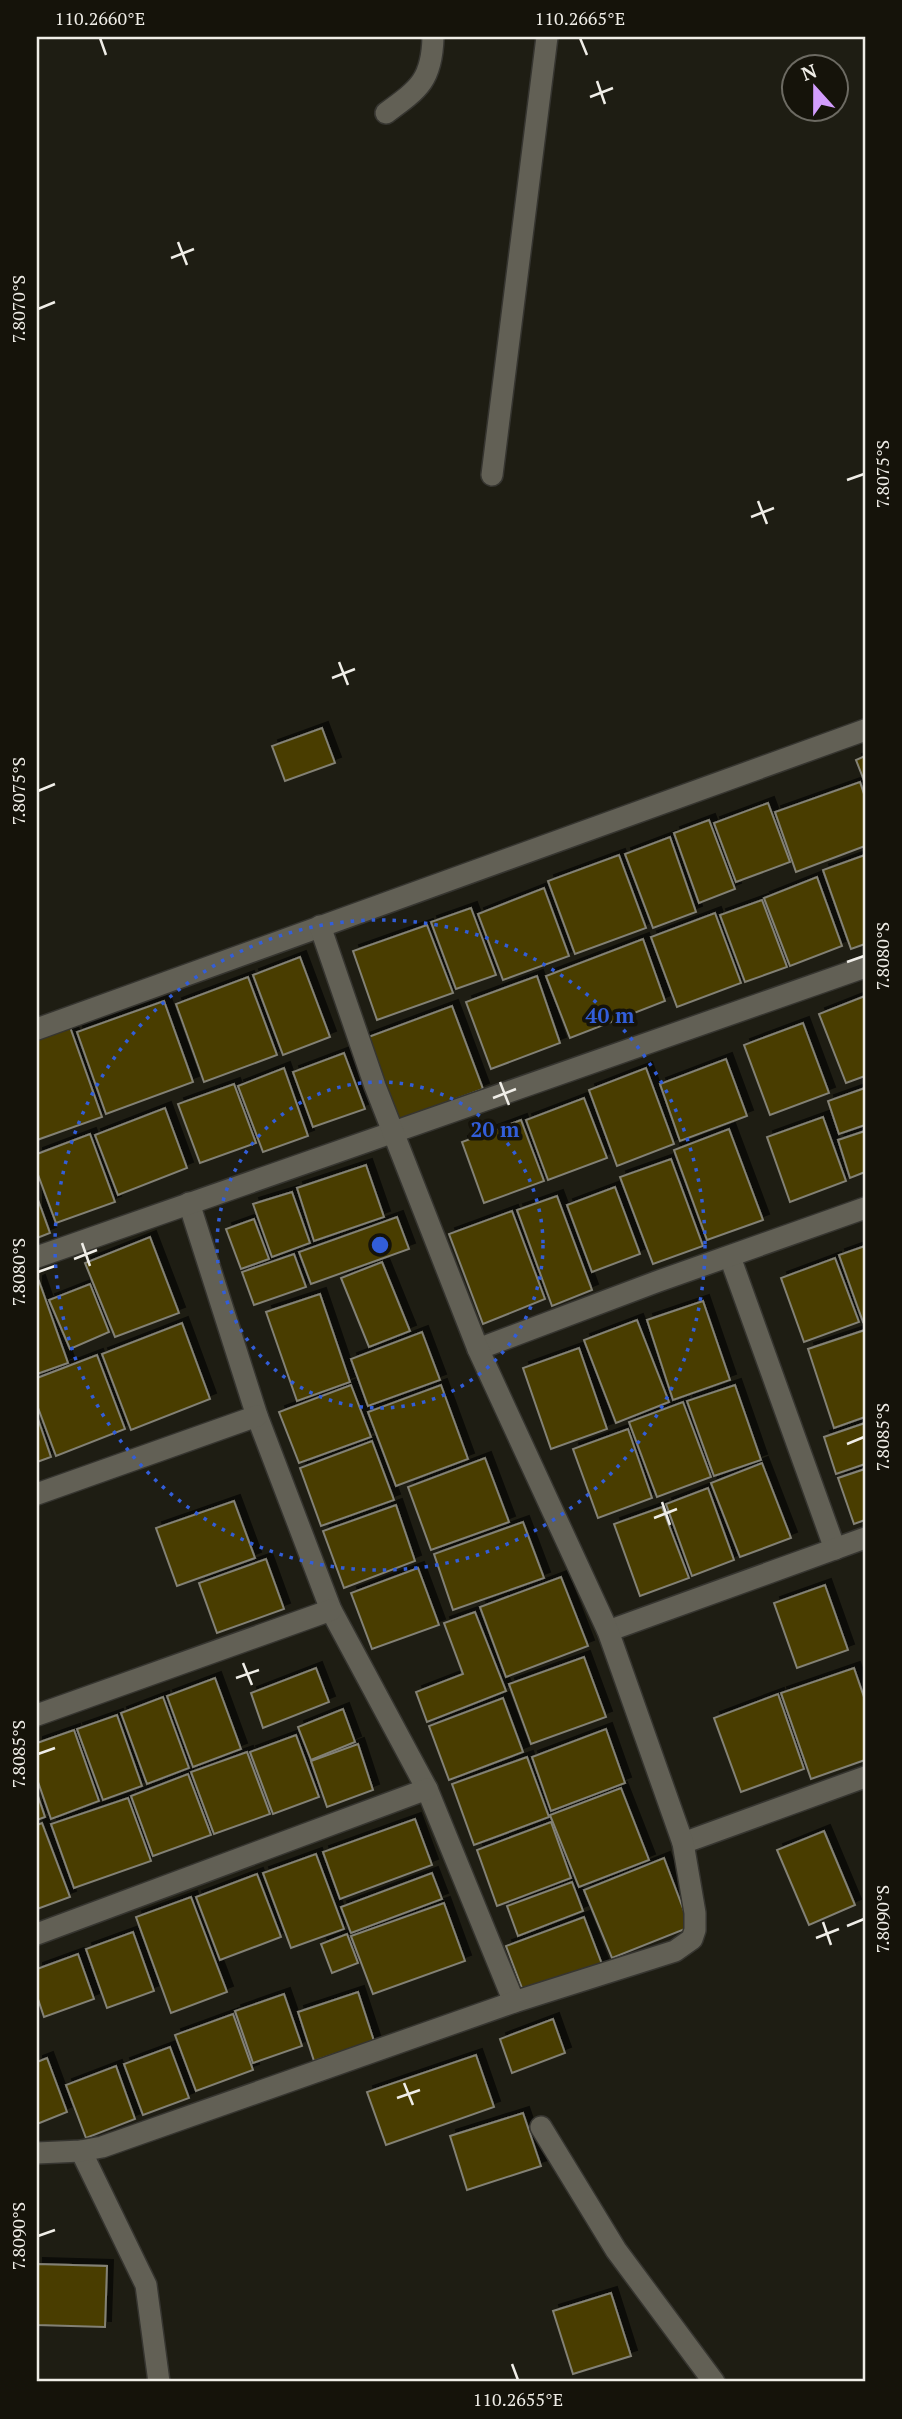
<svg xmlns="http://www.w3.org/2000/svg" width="902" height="2419" font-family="'PT Serif',serif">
  <defs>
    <filter id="shadow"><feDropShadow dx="6" dy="-6" stdDeviation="0" flood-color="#0009"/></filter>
  </defs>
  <rect width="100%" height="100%" fill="#1e1d13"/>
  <g fill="#483e01" stroke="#838175" stroke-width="2" filter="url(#shadow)">
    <path d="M322,728L335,763L285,781L272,746Z"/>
    <path d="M865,756V783L856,760Z"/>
    <path d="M860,782L865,797V846L796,872L775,812Z"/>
    <path d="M768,803L790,862L736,882L714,823Z"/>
    <path d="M709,820L735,889L699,903L674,833Z"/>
    <path d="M670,837L696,912L653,928L625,854Z"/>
    <path d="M619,855L646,928L575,954L548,881Z"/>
    <path d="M865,855V944L851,949L823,870Z"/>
    <path d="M817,877L842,946L790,966L764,898Z"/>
    <path d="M544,888L569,956L503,980L478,914Z"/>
    <path d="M762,900L787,967L745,982L720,915Z"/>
    <path d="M471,908L496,975L456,989L431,922Z"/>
    <path d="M715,913L741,983L677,1007L651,937Z"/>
    <path d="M427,925L453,993L377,1020L353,951Z"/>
    <path d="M643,939L665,1001L570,1038L546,976Z"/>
    <path d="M300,957L330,1037L283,1055L253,975Z"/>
    <path d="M537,976L560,1043L491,1069L466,1002Z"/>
    <path d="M248,977L277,1055L204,1082L176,1004Z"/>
    <path d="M865,996V1076L846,1083L819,1014Z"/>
    <path d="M164,1001L193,1082L106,1114L77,1032Z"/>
    <path d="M452,1006L483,1089L394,1122L363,1039Z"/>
    <path d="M803,1023L829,1093L770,1115L744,1045Z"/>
    <path d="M70,1027L102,1117L37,1140V1039Z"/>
    <path d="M344,1053L365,1109L313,1127L293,1072Z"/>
    <path d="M726,1059L747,1116L680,1141L660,1084Z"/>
    <path d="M284,1068L308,1136L263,1152L238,1086Z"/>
    <path d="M646,1068L674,1144L617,1166L589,1090Z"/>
    <path d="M234,1084L256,1143L200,1163L178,1104Z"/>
    <path d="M865,1088V1125L839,1134L828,1101Z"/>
    <path d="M584,1098L607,1158L548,1180L526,1120Z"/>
    <path d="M165,1108L187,1168L118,1195L95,1135Z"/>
    <path d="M823,1117L846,1181L790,1202L767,1137Z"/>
    <path d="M521,1120L544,1181L484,1203L462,1142Z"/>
    <path d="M729,1129L763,1220L707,1240L674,1150Z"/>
    <path d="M865,1131V1172L850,1178L838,1140Z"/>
    <path d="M90,1134L115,1202L56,1223L37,1172V1154Z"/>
    <path d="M671,1159L703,1246L653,1264L620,1177Z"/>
    <path d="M366,1165L384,1217L314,1241L297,1188Z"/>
    <path d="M615,1187L640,1254L592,1272L567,1205Z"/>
    <path d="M292,1192L310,1243L272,1257L253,1204Z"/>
    <path d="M557,1196L592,1290L552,1306L517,1210Z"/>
    <path d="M37,1197L50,1233L37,1238Z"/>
    <path d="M512,1211L545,1299L483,1324L449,1234Z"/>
    <path d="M397,1217L409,1249L311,1284L299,1252Z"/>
    <path d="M254,1219L269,1259L241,1269L226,1229Z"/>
    <path d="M150,1237L179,1313L115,1337L85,1263Z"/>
    <path d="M865,1246V1321L863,1322L839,1255Z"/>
    <path d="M294,1254L306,1287L254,1305L242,1272Z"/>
    <path d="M835,1258L859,1322L804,1342L781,1278Z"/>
    <path d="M382,1262L410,1331L369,1347L341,1278Z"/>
    <path d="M39,1281L68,1363L37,1374V1282Z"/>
    <path d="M90,1284L109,1332L70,1349L49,1300Z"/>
    <path d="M320,1294L350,1382L297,1401L266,1312Z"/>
    <path d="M703,1301L730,1380L673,1400L647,1320Z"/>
    <path d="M637,1320L669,1402L616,1423L584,1340Z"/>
    <path d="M182,1323L210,1399L131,1430L102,1354Z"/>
    <path d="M865,1330V1417L834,1428L808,1349Z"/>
    <path d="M422,1332L440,1380L368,1406L351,1359Z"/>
    <path d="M579,1348L607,1429L551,1449L523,1368Z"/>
    <path d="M97,1355L125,1429L56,1456L37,1405V1378Z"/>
    <path d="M351,1385L371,1437L299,1463L279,1412Z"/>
    <path d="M441,1385L468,1459L396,1486L368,1412Z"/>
    <path d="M735,1385L761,1460L714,1476L687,1401Z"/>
    <path d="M683,1402L711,1477L657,1497L629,1422Z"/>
    <path d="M37,1416L51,1457L37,1462Z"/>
    <path d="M865,1423V1464L836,1474L824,1437Z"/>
    <path d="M628,1429L652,1498L598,1518L573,1449Z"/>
    <path d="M372,1441L394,1500L321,1526L300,1468Z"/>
    <path d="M485,1458L509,1522L431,1550L408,1487Z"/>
    <path d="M762,1463L791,1538L740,1557L711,1483Z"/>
    <path d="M865,1469V1520L854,1524L838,1478Z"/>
    <path d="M708,1488L734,1560L692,1576L666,1504Z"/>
    <path d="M234,1501L255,1558L177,1586L156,1528Z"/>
    <path d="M396,1505L415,1561L344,1588L323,1531Z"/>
    <path d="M662,1507L689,1578L640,1596L614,1524Z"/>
    <path d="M523,1522L544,1578L453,1610L434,1554Z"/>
    <path d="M266,1559L284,1609L217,1633L199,1583Z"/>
    <path d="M418,1568L439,1625L372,1649L351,1593Z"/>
    <path d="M561,1577L588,1646L506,1677L480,1607Z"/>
    <path d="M825,1585L848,1650L797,1668L774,1603Z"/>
    <path d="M475,1612L506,1691L427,1722L416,1692L463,1674L444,1623Z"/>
    <path d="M584,1657L606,1717L531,1744L509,1684Z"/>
    <path d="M316,1668L329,1702L263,1728L251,1693Z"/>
    <path d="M854,1668L865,1700V1760L811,1779L781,1693Z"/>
    <path d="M215,1678L241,1749L193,1767L167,1696Z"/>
    <path d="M778,1694L804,1769L741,1792L714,1718Z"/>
    <path d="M163,1697L189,1768L147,1784L121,1713Z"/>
    <path d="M503,1698L523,1752L449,1780L429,1726Z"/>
    <path d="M343,1709L355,1742L311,1760L298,1727Z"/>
    <path d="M117,1715L142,1786L103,1800L77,1729Z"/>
    <path d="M606,1729L625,1783L551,1811L532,1757Z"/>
    <path d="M74,1730L99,1801L51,1819L37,1779V1743Z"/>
    <path d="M296,1735L319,1797L273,1814L250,1752Z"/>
    <path d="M358,1744L373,1790L327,1807L311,1761Z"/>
    <path d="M247,1752L270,1814L214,1834L191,1772Z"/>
    <path d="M527,1757L549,1817L474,1845L452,1784Z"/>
    <path d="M188,1774L211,1835L153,1856L131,1796Z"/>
    <path d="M621,1788L649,1860L579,1887L550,1815Z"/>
    <path d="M37,1793L45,1817L37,1820Z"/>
    <path d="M128,1798L151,1861L74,1888L51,1824Z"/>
    <path d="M415,1819L432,1865L340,1899L323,1852Z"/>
    <path d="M551,1822L571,1878L497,1906L477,1850Z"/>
    <path d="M42,1823L70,1897L37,1909V1825Z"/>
    <path d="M824,1831L855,1905L809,1925L777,1850Z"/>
    <path d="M316,1854L344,1929L291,1948L263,1873Z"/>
    <path d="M664,1858L690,1927L612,1958L584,1890Z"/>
    <path d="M432,1873L442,1899L351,1933L341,1907Z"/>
    <path d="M257,1874L281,1937L220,1960L196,1897Z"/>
    <path d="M572,1882L583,1911L518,1936L507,1906Z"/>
    <path d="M191,1897L227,1992L171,2013L136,1917Z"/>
    <path d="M444,1903L465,1961L373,1994L351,1936Z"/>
    <path d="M584,1917L603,1967L525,1996L506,1946Z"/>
    <path d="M133,1932L154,1991L107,2008L86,1949Z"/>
    <path d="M347,1934L358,1963L332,1973L321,1944Z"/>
    <path d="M78,1954L94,1999L44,2017L37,1996V1969Z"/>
    <path d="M358,1992L374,2041L314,2061L298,2012Z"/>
    <path d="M284,1994L302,2046L253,2063L235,2011Z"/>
    <path d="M233,2014L253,2070L196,2091L175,2035Z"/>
    <path d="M553,2019L565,2053L512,2073L500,2039Z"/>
    <path d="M170,2047L189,2098L143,2115L124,2064Z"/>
    <path d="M476,2055L494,2107L386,2145L367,2092Z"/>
    <path d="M47,2058L67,2112L37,2124V2062Z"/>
    <path d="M116,2066L135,2119L86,2138L66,2085Z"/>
    <path d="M523,2113L541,2166L467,2190L450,2136Z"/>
    <path d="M37,2264L107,2266L105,2327L37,2325Z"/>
    <path d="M611,2293L631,2356L573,2374L553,2311Z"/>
  </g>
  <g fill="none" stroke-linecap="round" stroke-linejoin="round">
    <defs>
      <g id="minor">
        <path d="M386,113C419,89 432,80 433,37"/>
        <path d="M492,475L547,37"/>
        <path d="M37,1029L865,730"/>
        <path d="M189,1203L257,1416L331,1610L427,1789L514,2002"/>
        <path d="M37,1257L865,967"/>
        <path d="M730,1257L835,1549"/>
        <path d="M478,1349L656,1282L865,1208"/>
        <path d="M37,1494L257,1416"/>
        <path d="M608,1631L865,1538"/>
        <path d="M37,1715L331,1610"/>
        <path d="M683,1843L865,1777"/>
        <path d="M37,1934L427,1789"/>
        <path d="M541,2127L616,2250L714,2382"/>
        <path d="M81,2151L146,2285L159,2382"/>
        <path d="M37,2153L81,2151L102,2147L514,2002L675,1951L692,1939L695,1930V1913L683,1843L608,1631L478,1349L375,1086L320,926"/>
      </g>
    </defs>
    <use href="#minor" stroke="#363530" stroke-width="24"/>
    <use href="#minor" stroke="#626055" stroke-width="21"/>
  </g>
  <path fill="none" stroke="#efede7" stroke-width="2.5" d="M100,38L106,55M580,38L587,55M597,81L605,104M590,97L613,88M178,242L187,265M171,258L194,249M38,309L55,302M847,480L864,474M758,501L767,524M751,517L774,508M339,662L348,685M332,678L355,669M38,791L55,784M847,962L864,956M500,1082L509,1105M493,1098L516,1089M82,1243L90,1266M74,1259L97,1250M38,1272L55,1266M847,1444L864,1437M662,1502L670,1525M654,1518L677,1509M243,1663L252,1685M236,1678L259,1670M38,1754L55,1748M823,1922L831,1945M847,1926L864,1919M816,1938L839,1929M404,2083L413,2105M397,2098L420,2090M38,2236L55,2230M512,2364L518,2380"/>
  <g fill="none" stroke="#325eda" stroke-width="3.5" stroke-dasharray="3.5 7">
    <circle cx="380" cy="1245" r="163"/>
    <circle cx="380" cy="1245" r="325"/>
  </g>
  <circle cx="380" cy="1245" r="10" fill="#325eda" stroke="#15130a" stroke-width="3.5"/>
  <g font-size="21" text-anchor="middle" font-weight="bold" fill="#325eda" stroke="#15130a" stroke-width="7" stroke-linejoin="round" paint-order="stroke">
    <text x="610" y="1023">40 m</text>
    <text x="495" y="1137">20 m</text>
  </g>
  <rect width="902" height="2419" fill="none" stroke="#15130a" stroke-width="77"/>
  <g transform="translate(815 88) rotate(339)"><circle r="33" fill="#15130a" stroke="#6c6a62" stroke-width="2"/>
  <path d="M0-5L12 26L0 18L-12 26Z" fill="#d29dfd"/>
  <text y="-10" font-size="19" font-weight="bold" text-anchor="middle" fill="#efede7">N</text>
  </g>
  <rect x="38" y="38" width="826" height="2342" fill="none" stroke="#efede7" stroke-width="2.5"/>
  <g font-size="18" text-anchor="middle" fill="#efede7">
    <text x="100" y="25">110.2660°E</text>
    <text x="580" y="25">110.2665°E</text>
    <text transform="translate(19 309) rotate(-90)" y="6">7.8070°S</text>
    <text transform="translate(883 474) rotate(-90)" y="6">7.8075°S</text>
    <text transform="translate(19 791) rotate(-90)" y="6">7.8075°S</text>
    <text transform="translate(883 956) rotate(-90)" y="6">7.8080°S</text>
    <text transform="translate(19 1272) rotate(-90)" y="6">7.8080°S</text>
    <text transform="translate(883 1437) rotate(-90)" y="6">7.8085°S</text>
    <text transform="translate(19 1754) rotate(-90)" y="6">7.8085°S</text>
    <text transform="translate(883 1919) rotate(-90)" y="6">7.8090°S</text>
    <text transform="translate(19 2236) rotate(-90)" y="6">7.8090°S</text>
    <text x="518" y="2406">110.2655°E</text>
  </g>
</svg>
